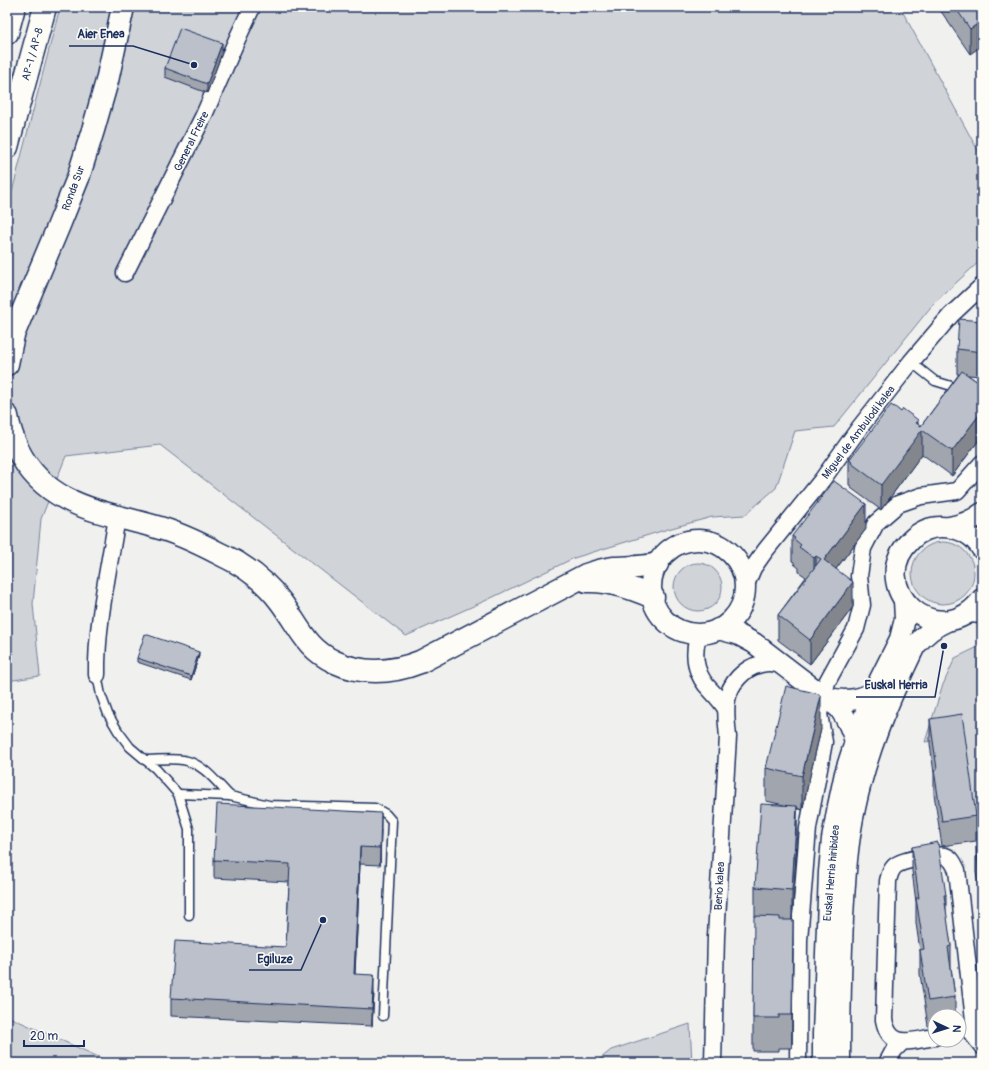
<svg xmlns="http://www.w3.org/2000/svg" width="989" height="1070" font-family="Pangolin,sans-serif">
  <rect width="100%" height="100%" fill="#f0f0ee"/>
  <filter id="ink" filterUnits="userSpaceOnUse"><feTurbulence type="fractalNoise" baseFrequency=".025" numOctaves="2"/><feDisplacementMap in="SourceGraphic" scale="8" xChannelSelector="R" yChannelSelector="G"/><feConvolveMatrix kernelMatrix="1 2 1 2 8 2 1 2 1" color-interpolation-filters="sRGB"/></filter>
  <g filter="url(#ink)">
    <g fill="#d0d3d8" stroke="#76819b">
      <path d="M60,7H900L982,158V259L934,303L834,427L795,431L776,488L745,515L712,517L668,529L574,558L487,600L406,636L160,445L66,456L41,519L33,604L40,676L7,681V211Z"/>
      <circle cx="943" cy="573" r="31"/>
      <circle cx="698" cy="587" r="24"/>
      <path d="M982,645V860H980L963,737L925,742L942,687L955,658Z"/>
      <path d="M7,1016L101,1058L103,1063H7Z"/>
      <path d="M690,1024L692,1063H595L611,1050Z"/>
    </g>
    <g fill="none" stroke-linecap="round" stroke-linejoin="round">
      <defs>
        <g id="service">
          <path d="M911,362L935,381L961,389"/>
          <path d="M97,675L101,695L108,714L118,731L130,747L156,769L178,794L189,829V915"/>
          <path d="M145,760C157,760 171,758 183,760C203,763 217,783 230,796"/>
          <path d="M178,794L230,796L269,805L375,808L386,814L392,821L383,1016"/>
        </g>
        <g id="minor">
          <path d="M125,273L204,115L238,37L252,7"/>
          <path d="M745,587L753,568L765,551L822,480L860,427L911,362L951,315L982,286"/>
          <path d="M968,614L982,615"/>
          <path d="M699,633C693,651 694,670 706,685C714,694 720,699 726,709"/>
          <path d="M97,675C96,623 109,569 117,517"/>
          <path d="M970,1031L982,1046"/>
          <path d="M935,1037C913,1040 890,1051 884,1020L888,881C889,877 890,871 894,867C899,860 937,854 945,856C952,858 954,864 957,870L974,1020L970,1031"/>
          <path d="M713,1063L716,936L728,737C727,725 725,712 727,700C730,683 744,668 761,664C768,662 775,663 782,665"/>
          <path d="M798,1063L799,940L808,828L824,742L819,714L827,682L856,629L862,605L859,576L863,548L876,523L898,504L921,496L957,491L982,463"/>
          <path d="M887,1063L894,1050L902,1042"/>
        </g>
        <g id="tertiary">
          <path d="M949,527C961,525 972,521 982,513"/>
          <circle cx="698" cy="587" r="47"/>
          <path d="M982,549C973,534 958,527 941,527C930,527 919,532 911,540C863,586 938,657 982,599"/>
          <path d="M718,629L737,634L754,643L839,708C847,719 852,729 855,742"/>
          <path d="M824,696C842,703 859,701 875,691"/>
          <path d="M823,1063V1034L829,872L832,839L838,806L845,773L855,742L866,711L879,681L900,639L905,619L904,600"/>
          <path d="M840,1063C840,1014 841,966 843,917C845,881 847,844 855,808C867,750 889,700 915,646C924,635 933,627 947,621"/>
        </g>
        <g id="secondary">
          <path d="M7,364L13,335L59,225L78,178L93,130L107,81L123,7"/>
          <path d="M7,416C9,428 13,439 18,450C46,506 100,511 153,526C176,532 199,543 220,554C226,557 233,560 239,564C255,574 270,587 281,602C299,626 306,649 335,662C363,675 392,673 420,662L586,575C595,572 604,569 614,568C629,567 643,568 657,564"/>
          <path d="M587,581C610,580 631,588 653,597"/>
        </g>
        <g id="motorway">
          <path d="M7,33L14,7"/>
          <path d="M7,147L45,7"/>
        </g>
      </defs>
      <use href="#service" stroke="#1b2f5e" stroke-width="11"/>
      <use href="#minor" stroke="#1b2f5e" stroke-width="19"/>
      <use href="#tertiary" stroke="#1b2f5e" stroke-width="23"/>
      <use href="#secondary" stroke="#1b2f5e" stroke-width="25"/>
      <use href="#motorway" stroke="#1b2f5e" stroke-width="25"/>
      <use href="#service" stroke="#fdfcf7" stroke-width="8"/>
      <use href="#minor" stroke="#fdfcf7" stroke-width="16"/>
      <use href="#tertiary" stroke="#fdfcf7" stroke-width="20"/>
      <use href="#secondary" stroke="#fdfcf7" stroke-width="22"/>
      <use href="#motorway" stroke="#fdfcf7" stroke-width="22"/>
    </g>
    <g fill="#a1a5ae" stroke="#1b2f5e">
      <path d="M938,7H982L970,54Z"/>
      <path d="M222,53L207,93L165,77V68Z"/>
      <path d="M982,321V376L968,375L982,385V436L952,476L922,454L881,510L851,488V486L849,485V460L894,407L921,426L959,374H957V349Z"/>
      <path d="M866,529L836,569L853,607L810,664L778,640V615L806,577L799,572V568L794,564V562L792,561V536Z"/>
      <path d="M199,656L191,680L137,662V658Z"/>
      <path d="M930,719L976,816V841L942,846L934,794V773L930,744Z"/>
      <path d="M821,729L802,810L797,808V839L792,920L793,953L792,1048H779V1051H753V1018L755,916V887L784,805L766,801V768Z"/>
      <path d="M381,830L380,865L360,864L355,974L374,993L372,1026L171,1016V998L286,947L289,882L214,878V860Z"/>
      <path d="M982,846V936L980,924V900L976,872V847Z"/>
      <path d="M912,847L946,895V915L951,946V967L955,997V1016H935V1025L928,1026L920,974V951L916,923V902L912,871Z"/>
    </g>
    <g fill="#83868d" stroke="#1b2f5e">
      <path d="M982,21V46L970,54V29Z"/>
      <path d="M222,43V53L207,93V84Z"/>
      <path d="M982,411V436L952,476V451Z"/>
      <path d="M918,420V435L922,430V454L881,510V485Z"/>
      <path d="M866,504V529L824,585V560Z"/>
      <path d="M816,556V581L814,583V558Z"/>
      <path d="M853,582V607L810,664V640Z"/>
      <path d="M199,652V656L191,680V676Z"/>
      <path d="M821,696V729L802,810V776Z"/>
      <path d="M797,806V839L792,923V890Z"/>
      <path d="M381,813V830L380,865V848Z"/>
      <path d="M360,847V864L354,992V974Z"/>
      <path d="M793,920V953L792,1048V1015Z"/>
      <path d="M374,975V993L372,1026V1009Z"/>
    </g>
    <g fill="#bbc0ca" stroke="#1b2f5e">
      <path d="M955,7H982V21L970,29Z"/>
      <path d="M180,28L222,43L207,84L165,68Z"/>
      <path d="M959,319L982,321V352L957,349Z"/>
      <path d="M962,371L965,373L982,385V411L952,451L922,430L881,485L851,463L852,462L849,460L891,405L894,407V406L901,412L903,409L918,420L916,423L921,426Z"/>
      <path d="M834,481L866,504L824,560L853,582L810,640L778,615L821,559L816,556L814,558L799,547L801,545L794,539L795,538L792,536Z"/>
      <path d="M145,634L199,652L191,676L137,658Z"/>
      <path d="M786,686L819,694V695L821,696L802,776L766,768Z"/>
      <path d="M962,714L976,816L942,821L934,770L937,769L930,719Z"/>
      <path d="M217,804L381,813L380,848L360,847L354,974L374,975L372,1009L171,998L175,941L286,947L290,864L214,860Z"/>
      <path d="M761,804L797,806L792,890L755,887Z"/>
      <path d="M938,842L946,895H944L951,946L948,947L955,997L928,1001L920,950L924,949L916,898H919L912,847Z"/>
      <path d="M982,846V888L976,847Z"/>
      <path d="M980,899H982V911Z"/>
      <path d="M754,916L780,917V920H793L792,1015H779V1018H753Z"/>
    </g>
  </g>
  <g text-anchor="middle" stroke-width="3" stroke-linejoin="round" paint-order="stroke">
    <g font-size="11" fill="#1b2f5e" stroke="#fdfcf7">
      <text transform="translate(32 54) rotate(-75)" y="4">AP-1 / AP-8</text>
      <text transform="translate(191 141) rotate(-64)" y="4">General Freire</text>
      <text transform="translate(73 188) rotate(-70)" y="4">Ronda Sur</text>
      <text transform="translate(858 432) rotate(-53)" y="4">Miguel de Ambulodi kalea</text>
      <text transform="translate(831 873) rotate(-85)" y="4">Euskal Herria hiribidea</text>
      <text transform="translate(719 886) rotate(-87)" y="4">Berio kalea</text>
    </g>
  </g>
  <path fill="none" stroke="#1b2f5e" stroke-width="1.5" d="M194 65L133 46H69M944 646L935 697H856M323 920L301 970H249"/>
  <g fill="#1b2f5e" stroke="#fdfcf7" stroke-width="1.5">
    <circle cx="194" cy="65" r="4"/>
    <circle cx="944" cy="646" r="4"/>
    <circle cx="323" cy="920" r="4"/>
  </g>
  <g font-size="12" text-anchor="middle" font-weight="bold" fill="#1b2f5e" stroke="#fdfcf7" stroke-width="3" stroke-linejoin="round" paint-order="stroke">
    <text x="101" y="38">Aier Enea</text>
    <text x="896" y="689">Euskal Herria</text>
    <text x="275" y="963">Egiluze</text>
  </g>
  <rect width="989" height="1070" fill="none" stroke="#fdfcf7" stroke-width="24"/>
  <rect x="12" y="12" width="965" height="1046" fill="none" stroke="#1b2f5e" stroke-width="1.5" filter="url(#ink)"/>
  <g transform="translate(947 1028) rotate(94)"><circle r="19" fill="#fdfcf7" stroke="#a3aaba"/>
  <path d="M0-3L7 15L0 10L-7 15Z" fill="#1b2f5e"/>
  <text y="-6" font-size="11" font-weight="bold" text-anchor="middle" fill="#1b2f5e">N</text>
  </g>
  <path d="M24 1040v6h60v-6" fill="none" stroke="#1b2f5e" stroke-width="2"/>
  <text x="30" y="1040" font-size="12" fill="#1b2f5e" stroke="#fdfcf7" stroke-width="3" paint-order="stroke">20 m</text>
</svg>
